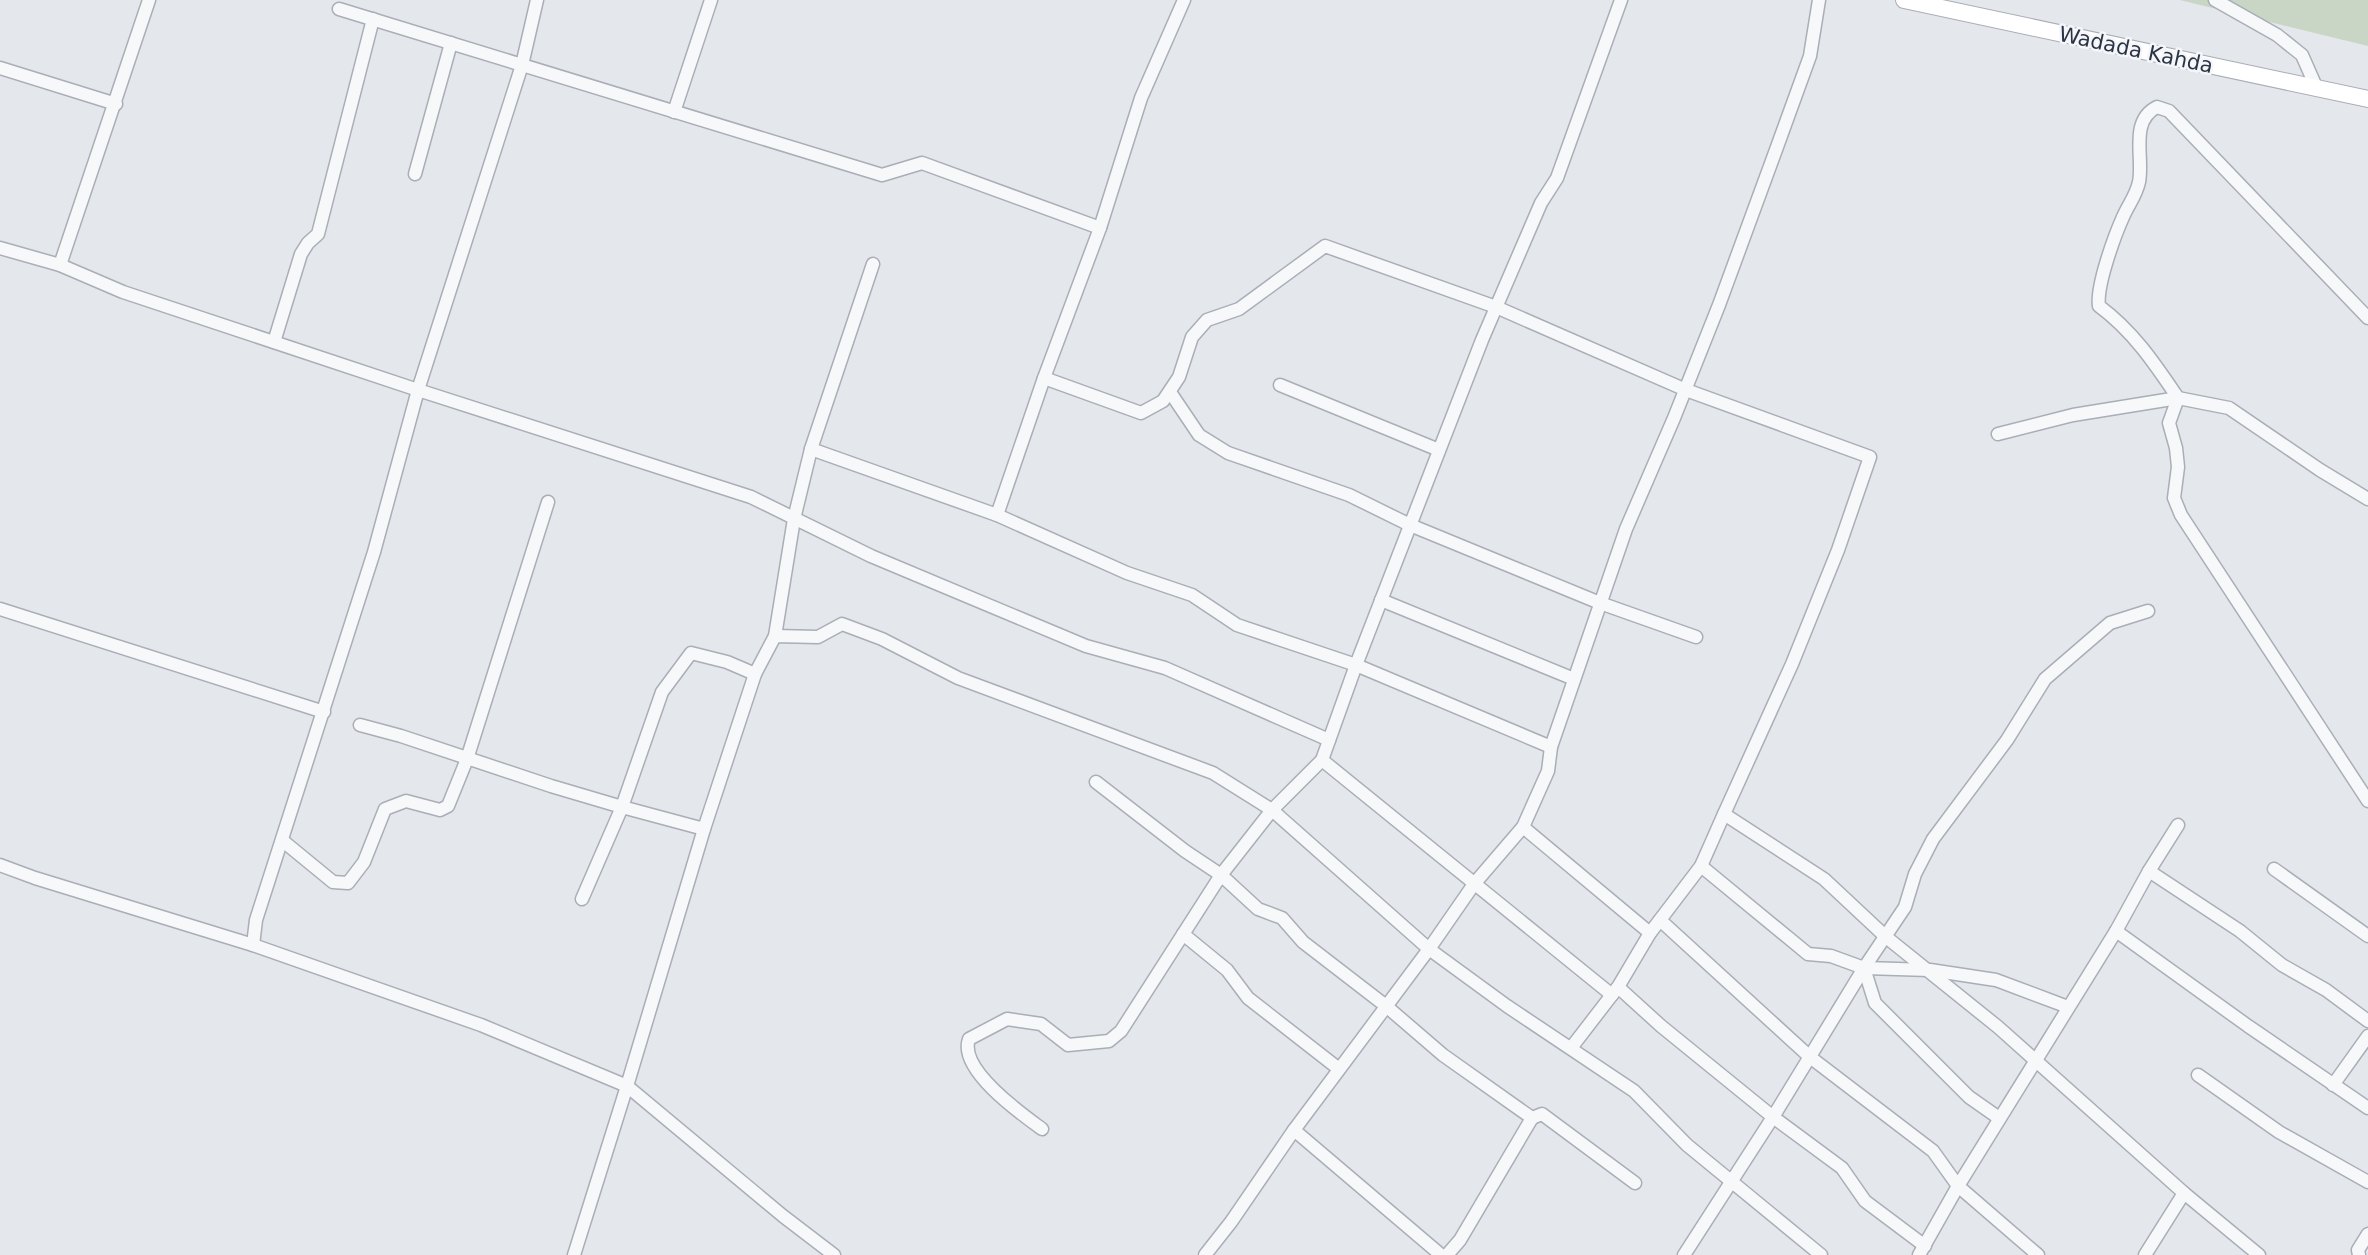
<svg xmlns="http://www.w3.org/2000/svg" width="2368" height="1255" font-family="'DejaVu Sans',sans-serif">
  <rect width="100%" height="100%" fill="#e4e7ec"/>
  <path fill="#c9d6c5" d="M2180,0H2368V46Z"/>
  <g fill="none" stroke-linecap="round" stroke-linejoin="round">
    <defs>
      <g id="minor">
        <path d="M1819,0L1810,56L1777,147L1719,305L1674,418L1626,529L1551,747L1548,771L1523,827L1474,884L1429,949L1507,1006L1634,1091L1687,1145L1821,1255"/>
        <path d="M2215,0L2277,35L2302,55L2317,89"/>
        <path d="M339,9L882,175L922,163L1100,228"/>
        <path d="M0,68L116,104"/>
        <path d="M674,112L711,0"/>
        <path d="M415,174L451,43"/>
        <path d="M0,248L60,265L123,292L418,390L751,497L871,556L1086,646L1165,668L1329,740"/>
        <path d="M60,265L149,0"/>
        <path d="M2368,318L2169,111L2157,107C2129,121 2144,158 2139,182C2136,196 2128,205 2123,217C2114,237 2096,287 2099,306C2133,331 2155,364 2178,398L2169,423L2176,448L2178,467L2174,498L2181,515L2368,801"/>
        <path d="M274,342L301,254L308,243L318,234L373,19"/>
        <path d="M1044,378L1141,413L1163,401L1179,377L1192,337L1207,320L1239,309L1325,246L1496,307L1686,390L1870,457L1838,550L1792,664L1724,814L1824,879L1886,937L1998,1027L2184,1193L2259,1255"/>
        <path d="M1280,385L1439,450"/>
        <path d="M1170,392L1199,435L1228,453L1349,495L1410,525L1600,603L1696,637"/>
        <path d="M1998,434L2073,415L2178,398L2229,408L2320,470L2368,499"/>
        <path d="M811,449L997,515L1127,573L1192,595L1237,625L1356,665L1551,747"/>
        <path d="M997,515L1044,378L1100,228L1141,98L1184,0"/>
        <path d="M1381,600L1574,679"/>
        <path d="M0,609L324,712"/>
        <path d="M775,636L794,519L811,449L873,264"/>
        <path d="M360,725L401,736L551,786L622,807L662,692L691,653L727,662L755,674"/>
        <path d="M1322,760L1612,995"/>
        <path d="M1096,782L1185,851L1221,875L1258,909L1282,918L1303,942L1386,1006L1443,1055L1532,1118L1542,1114L1635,1183"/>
        <path d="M1523,827L1650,933"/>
        <path d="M283,841L333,882L348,883L364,862L385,809L406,801L440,810L448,806L467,759L548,502"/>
        <path d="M0,865L35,878L253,945L481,1025L627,1086L704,829L755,674L775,636L818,637L842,624L882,639L958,678L1213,773L1272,810L1429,949L1294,1130L1441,1255"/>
        <path d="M1701,866L1808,954L1831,956L1864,968L1930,970L1996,980L2068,1007"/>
        <path d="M2274,869L2368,936"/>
        <path d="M2149,871L2240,931L2282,965L2326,990L2368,1021"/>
        <path d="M582,899L622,807L704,829"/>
        <path d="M1660,920L1810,1057L1933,1151L1958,1186L2038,1255"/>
        <path d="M2116,931L2248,1026L2368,1108"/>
        <path d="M1183,934L1227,970L1248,998L1339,1069"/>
        <path d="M253,945L256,920L374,552L418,390L522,65L537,0"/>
        <path d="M1864,968L1875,1003L1969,1097L1999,1118"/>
        <path d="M1618,987L1661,1026L1773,1117L1842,1168L1865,1201L1925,1246"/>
        <path d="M1571,1048L1618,987L1650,933L1701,866L1724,814"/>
        <path d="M2198,1075L2279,1132L2368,1182"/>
        <path d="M2333,1085L2368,1036"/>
        <path d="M1042,1129C1020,1113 958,1069 969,1039L1007,1019L1041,1024L1068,1045L1109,1041L1121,1031L1221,875L1272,810L1322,760L1356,665L1482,340L1541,203L1557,178L1621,0"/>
        <path d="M574,1255L627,1086L783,1216L834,1255"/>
        <path d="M1205,1255L1231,1222L1294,1130"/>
        <path d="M1447,1255L1460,1240L1532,1118"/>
        <path d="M1684,1255L1773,1117L1864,968L1905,907L1915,874L1933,839L2007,740L2045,679L2110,623L2148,611"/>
        <path d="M1919,1255L1958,1186L2116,931L2149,871L2178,825"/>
        <path d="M2145,1255L2184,1193"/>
        <path d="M2359,1255L2358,1250L2368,1234"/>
      </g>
      <path id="secondary" d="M1904,0L2368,99"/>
    </defs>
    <use href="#minor" stroke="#a9aeb7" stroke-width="15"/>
    <use href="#secondary" stroke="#a9aeb7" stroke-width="18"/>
    <use href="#minor" stroke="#f7f8fa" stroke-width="12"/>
    <use href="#secondary" stroke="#fff" stroke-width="16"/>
  </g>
  <g text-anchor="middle" stroke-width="5" stroke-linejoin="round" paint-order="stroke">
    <g font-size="21" fill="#2b3445" stroke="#f4f6f9">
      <text transform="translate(2136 50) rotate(12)" y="7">Wadada Kahda</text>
    </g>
  </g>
</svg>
